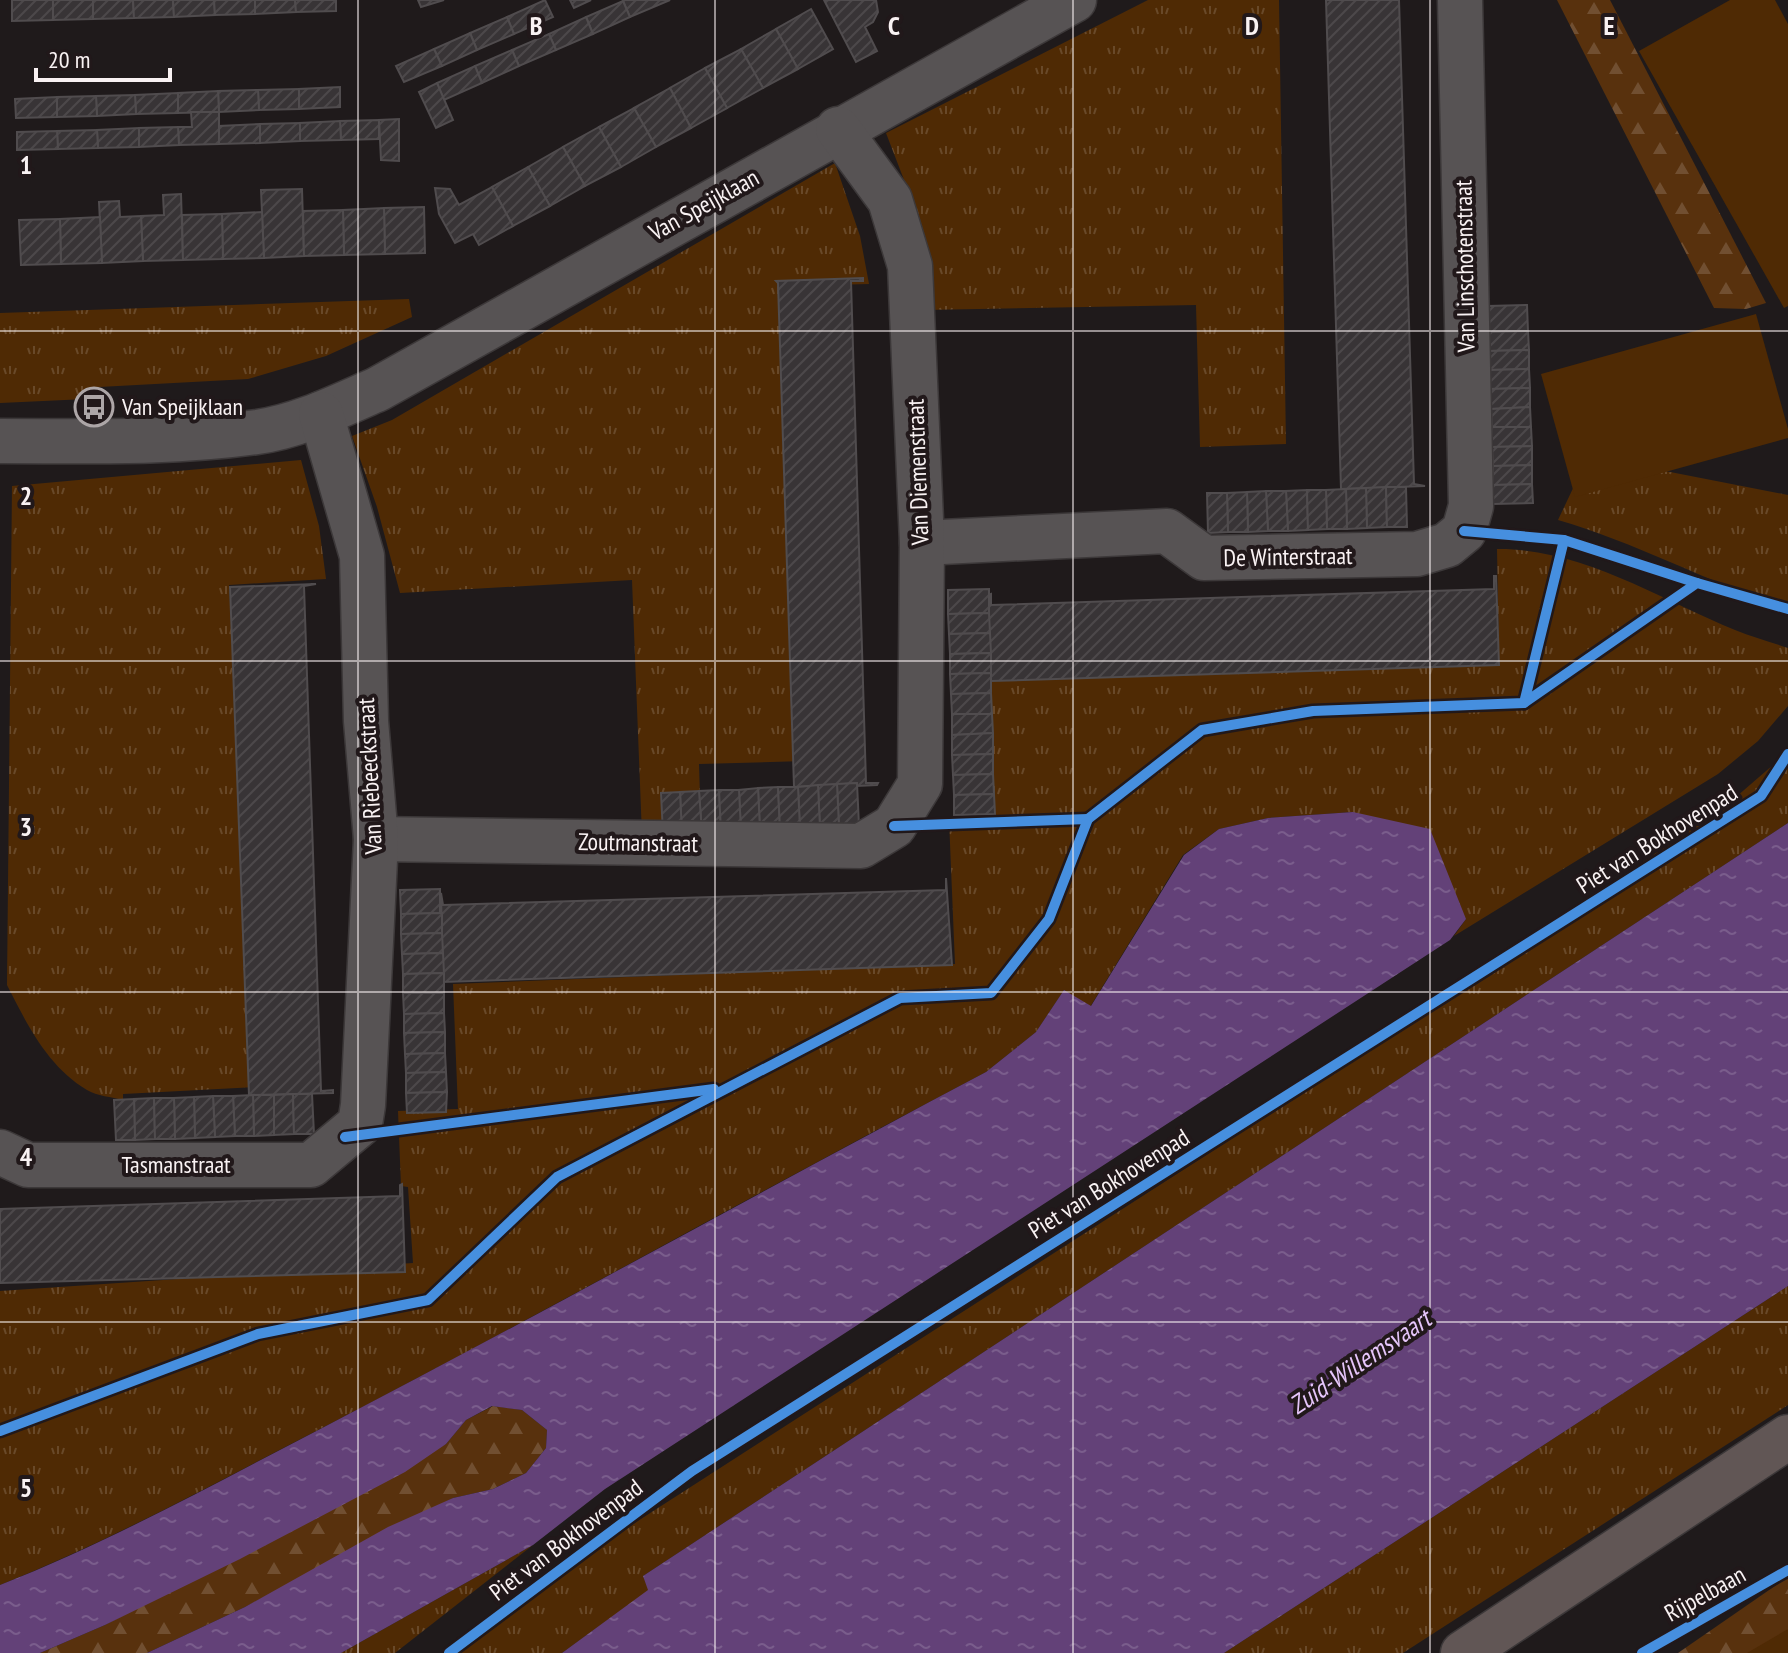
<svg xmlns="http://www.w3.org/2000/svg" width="1788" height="1653" font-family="'PT Sans Narrow',sans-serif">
  <defs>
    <pattern id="grass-tufts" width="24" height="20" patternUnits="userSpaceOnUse" patternTransform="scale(2)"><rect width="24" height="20" fill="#4f2a04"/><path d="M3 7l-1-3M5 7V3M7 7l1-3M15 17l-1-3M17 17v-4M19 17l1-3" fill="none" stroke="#694929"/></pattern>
    <pattern id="forest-firs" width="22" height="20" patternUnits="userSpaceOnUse" patternTransform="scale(2)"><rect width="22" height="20" fill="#58310d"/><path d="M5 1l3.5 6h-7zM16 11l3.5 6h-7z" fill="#714f31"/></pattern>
    <pattern id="water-ripples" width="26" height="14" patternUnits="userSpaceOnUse" patternTransform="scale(2)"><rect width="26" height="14" fill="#634178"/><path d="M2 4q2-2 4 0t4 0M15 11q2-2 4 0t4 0" fill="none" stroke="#7a5d8c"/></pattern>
    <pattern id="building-hatch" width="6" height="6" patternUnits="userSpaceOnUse" patternTransform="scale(2)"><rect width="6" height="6" fill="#383436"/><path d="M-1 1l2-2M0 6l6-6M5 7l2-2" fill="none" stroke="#4c484a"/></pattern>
  </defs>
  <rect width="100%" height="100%" fill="#1f1a1b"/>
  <g fill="url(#grass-tufts)">
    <path d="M1148,0H1279L1286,444L1200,447L1196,305L925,310L916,211L886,133Z"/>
    <path d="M835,163L860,236L869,284L791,286L804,761L699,764L701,831L642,835L632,580L400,593L377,507L352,436L392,420Z"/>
    <path d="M409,299L412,317L326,356L248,379L99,387L86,399L0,403V313Z"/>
    <path d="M301,460L319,526L326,579L229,585L256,1087L123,1094V1100C112,1097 97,1096 87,1090C47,1066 27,1024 7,985L12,486Z"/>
    <path d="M1660,470L1788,495V609C1710,583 1637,543 1558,520L1576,482Z"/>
    <path d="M1497,549C1581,548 1660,599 1735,630C1752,637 1771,642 1788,648V706L1758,741L1718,774L1454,936L1466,919L1353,812L1268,818L1219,829L1183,855L1090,1007L1064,990L1036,1032L986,1072C763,1189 544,1313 320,1429C215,1483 110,1541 0,1585V1291L413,1263L408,1187L401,1186L398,1111L458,1109L453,984L955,964L949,819L988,818V667L1499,650Z"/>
    <path d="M1788,752V823L643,1576L649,1590L562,1653H457L571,1564L1416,1020L1736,797Z"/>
    <path d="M1788,1286V1405L1403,1653H1224Z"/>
    <path d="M533,1545L395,1653H341Z"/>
  </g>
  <g fill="url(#forest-firs)">
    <path d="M1557,0H1610L1766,303L1746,309L1714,308Z"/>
    <path d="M493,1406L522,1410L547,1430L546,1448L526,1473L493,1489L453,1498L245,1607L147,1653H40L105,1625L446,1444L466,1420Z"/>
    <path d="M1788,1577V1636L1762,1653H1678Z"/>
  </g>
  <g fill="#4f2a04">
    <path d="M1730,0H1775L1788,24V306L1784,308L1639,51Z"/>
    <path d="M1756,314L1788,429V438L1575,497L1541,374Z"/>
    <path d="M1788,1629V1653H1747Z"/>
  </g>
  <g fill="url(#water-ripples)">
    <path d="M1353,812L1430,829L1466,919L1450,940L605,1489L533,1545L341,1653H147L245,1607L388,1527L453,1498L493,1489L526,1473L546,1448L547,1430L522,1410L492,1406L466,1420L446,1444L405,1472L240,1559L105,1625L40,1653H0V1585C112,1541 219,1481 326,1426C547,1311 765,1189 986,1072L1036,1032L1064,990L1091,1006L1184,855L1219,829L1268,818Z"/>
    <path d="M1788,823V1286L1224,1653H562L648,1590L643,1576Z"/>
  </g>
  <g fill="url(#building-hatch)" stroke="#504c4e" stroke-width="2">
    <path d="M12,0H53V20L12,21Z"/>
    <path d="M53,0H93V19L53,20Z"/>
    <path d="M93,0H133L134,18L93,19Z"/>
    <path d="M133,0H173L174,17L134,18Z"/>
    <path d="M173,0H214L215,15L174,17Z"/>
    <path d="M214,0H255V14L215,15Z"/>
    <path d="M255,0H295L296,12L255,14Z"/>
    <path d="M295,0H336V11L296,12Z"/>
    <path d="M418,0H444L421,7Z"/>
    <path d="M545,0L553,17L514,34L507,17Z"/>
    <path d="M570,0H591L574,8Z"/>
    <path d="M625,0H670L630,17L623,1Z"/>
    <path d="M824,0H876L878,12L873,22L865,27L877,51L856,62Z"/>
    <path d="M1326,0H1399L1414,484L1425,486L1341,489Z"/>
    <path d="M623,1L630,17L593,34L586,17Z"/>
    <path d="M811,9L833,49L798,69L776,29Z"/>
    <path d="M507,17L514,34L477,50L470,33Z"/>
    <path d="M586,17L593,34L556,50L549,34Z"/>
    <path d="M776,29L798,69L763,88L741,49Z"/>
    <path d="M470,33L477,50L442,66L434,49Z"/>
    <path d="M549,34L556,50L519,66L512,50Z"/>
    <path d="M434,49L442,66L404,82L396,66Z"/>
    <path d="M741,49L763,88L727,108L705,68Z"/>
    <path d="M512,50L519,66L482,83L475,66Z"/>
    <path d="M475,66L482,83L444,100L437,83Z"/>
    <path d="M705,68L727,108L691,128L670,88Z"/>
    <path d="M437,83L453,120L436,128L419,92Z"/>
    <path d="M340,87V107L299,109V89Z"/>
    <path d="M670,88L691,128L656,147L634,108Z"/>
    <path d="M299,89V109L259,110L258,90Z"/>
    <path d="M258,90L259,110L219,112L218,91Z"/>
    <path d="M218,91L219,112L178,113V93Z"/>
    <path d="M178,93V113L136,114L135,95Z"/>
    <path d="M135,95L136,114L97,116L96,96Z"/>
    <path d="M96,96L97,116L57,117V97Z"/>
    <path d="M57,97V117L16,118L15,99Z"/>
    <path d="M634,108L656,147L621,167L599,127Z"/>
    <path d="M191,112H219V144L179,145L178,127H192Z"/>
    <path d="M399,119V161L381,160L379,120Z"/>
    <path d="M379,120V139L341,140L340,121Z"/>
    <path d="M340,121L341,140L300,141V123Z"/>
    <path d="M300,123V141L260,143V124Z"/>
    <path d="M260,124V143L219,144V126Z"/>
    <path d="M178,127L179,145L139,147V128Z"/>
    <path d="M599,127L621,167L585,186L563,147Z"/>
    <path d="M139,128V147L98,148L97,130Z"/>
    <path d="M97,130L98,148L58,149L57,131Z"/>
    <path d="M57,131L58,149L17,150V132Z"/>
    <path d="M563,147L585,186L550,206L528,167Z"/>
    <path d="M528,167L550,206L513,226L492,187Z"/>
    <path d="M492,187L513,226L479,245L473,234L455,243L439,214L435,188L450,189L459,205Z"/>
    <path d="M302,189L304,256L264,258L261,190Z"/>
    <path d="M181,194L183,260L143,261L141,216L164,215L163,195Z"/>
    <path d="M119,201L120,217L141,216L143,261L102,263L99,202Z"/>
    <path d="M424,207L425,253L385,254L384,208Z"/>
    <path d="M384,208L385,254L344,255L343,210Z"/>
    <path d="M343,210L344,255L304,256L303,211Z"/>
    <path d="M262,212L264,258L223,259L222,214Z"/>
    <path d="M222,214L223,259L183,260L182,215Z"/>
    <path d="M100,217L102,263L61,264L60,219Z"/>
    <path d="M60,219L61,264L21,265L19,220Z"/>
    <path d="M863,278V281H851L866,783H878L877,785L857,786V783L794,787L778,283L776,281Z"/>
    <path d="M1527,305L1528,331L1489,332L1488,306Z"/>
    <path d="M1528,331L1529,350L1489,351V332Z"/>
    <path d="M1529,350V369L1490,370L1489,351Z"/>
    <path d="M1529,369L1530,388L1490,389V370Z"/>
    <path d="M1530,388V407L1491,409L1490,389Z"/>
    <path d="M1530,407L1531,427H1492L1491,409Z"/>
    <path d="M1492,427H1531L1532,446L1492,447Z"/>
    <path d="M1532,446V465L1493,466L1492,447Z"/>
    <path d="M1532,465V484L1493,485V466Z"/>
    <path d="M1532,484L1533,503L1493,504V485Z"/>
    <path d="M1386,487L1387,527L1367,528L1366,488Z"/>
    <path d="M1386,487H1406L1407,527H1387Z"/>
    <path d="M1366,488L1367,528L1347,529L1346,489Z"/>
    <path d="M1346,489L1347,529H1327L1326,490Z"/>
    <path d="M1307,490L1308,530L1288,531L1286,491Z"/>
    <path d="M1307,490H1326L1327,529L1308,530Z"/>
    <path d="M1266,491H1286L1288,531H1268Z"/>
    <path d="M1266,491L1268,531L1248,532L1247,492Z"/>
    <path d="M1247,492L1248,532H1228L1227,493Z"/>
    <path d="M1207,493H1227L1228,532L1208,533Z"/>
    <path d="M1494,576H1496L1499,665L991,681L988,595L991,594V605L1494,589Z"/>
    <path d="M316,584L304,586L321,1091L333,1090V1093L249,1095L230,587Z"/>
    <path d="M989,589V613L948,614V590Z"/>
    <path d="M989,613L990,633L949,634L948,614Z"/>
    <path d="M990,633L991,653L950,654L949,634Z"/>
    <path d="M991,653V673L950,674V654Z"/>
    <path d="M991,673V693L951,694L950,674Z"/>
    <path d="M991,693L992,714H952L951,694Z"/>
    <path d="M952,714H992L993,733L952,735Z"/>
    <path d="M993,733V754L952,755V735Z"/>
    <path d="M993,754V774L953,775L952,755Z"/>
    <path d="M993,774L994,794L954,795L953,775Z"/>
    <path d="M857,783L859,826L839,827L837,784Z"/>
    <path d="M837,784L839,827L820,828L818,785Z"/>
    <path d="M818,785L820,828L800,829L798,787Z"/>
    <path d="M778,787L780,829L760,830L758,788Z"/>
    <path d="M778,787H798L800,829H780Z"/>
    <path d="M758,788L760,830L741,831L739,790Z"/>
    <path d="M719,790L721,832L702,833L699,791Z"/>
    <path d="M719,790H739L741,831L721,832Z"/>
    <path d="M699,791L702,833L682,834L680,792Z"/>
    <path d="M680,792L682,834H663L661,793Z"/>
    <path d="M994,794L995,814L954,815V795Z"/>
    <path d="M946,878L952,965L443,982L441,893L443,905L946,890Z"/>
    <path d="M440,889V913L401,914L400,890Z"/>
    <path d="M442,913V933L401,934V914Z"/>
    <path d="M442,933L443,953L402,954L401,934Z"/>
    <path d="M443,953L444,973L403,974L402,954Z"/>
    <path d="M444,973V993H403V974Z"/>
    <path d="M403,993H444V1013L404,1014Z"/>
    <path d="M444,1013L445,1032L404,1033V1014Z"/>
    <path d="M445,1032V1053L405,1054L404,1033Z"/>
    <path d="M445,1053L446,1072L406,1073L405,1054Z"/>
    <path d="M446,1072L447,1092L406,1093V1073Z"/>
    <path d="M447,1092L446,1112L407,1113L406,1093Z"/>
    <path d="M293,1094L294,1134L274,1135V1095Z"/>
    <path d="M293,1094H312L314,1134H294Z"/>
    <path d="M253,1095H274V1135L254,1136Z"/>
    <path d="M253,1095L254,1136H235L233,1096Z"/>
    <path d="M213,1096H233L235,1136L215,1137Z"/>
    <path d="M213,1096L215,1137L195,1138L194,1097Z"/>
    <path d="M194,1097L195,1138L175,1139L174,1098Z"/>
    <path d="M154,1098L155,1139L135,1140L134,1099Z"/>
    <path d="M154,1098H174L175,1139H155Z"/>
    <path d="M134,1099L135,1140H116L114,1100Z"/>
    <path d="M402,1184L405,1272L0,1283V1209L400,1196V1185Z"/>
  </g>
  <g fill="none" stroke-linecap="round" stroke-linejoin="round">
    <defs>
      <g id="minor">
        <path d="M0,441C85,441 172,444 257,432C299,426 339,406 378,389L1074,0"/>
        <path d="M922,543L1167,531L1204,558L1417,554L1447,545L1464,531L1471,506L1460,0"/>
        <path d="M376,839L861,846L894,826L920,784L922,543L910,266L890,200L838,129"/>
        <path d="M0,1152L28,1165H311L360,1124L363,1105L376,839L366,721L362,556L321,414"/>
      </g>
      <path id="major" d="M1463,1653L1788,1437"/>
    </defs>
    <use href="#minor" stroke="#3c3839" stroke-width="47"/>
    <use href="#major" stroke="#3c3839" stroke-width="47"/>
    <use href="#minor" stroke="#575354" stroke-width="44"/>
    <use href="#major" stroke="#615655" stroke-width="44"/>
    <defs>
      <g id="cycleway">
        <path d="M1464,531L1564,540L1697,583"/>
        <path d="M1524,703L1564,540"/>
        <path d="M894,826L1088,819"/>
        <path d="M345,1137L714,1089"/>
        <path d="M0,1431L258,1334L428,1300L557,1177L900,998L991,993L1049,919L1088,819L1202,730L1313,711L1524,703L1697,583L1788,609"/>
        <path d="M449,1653L692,1471L1761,796L1788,754"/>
        <path d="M1642,1653L1788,1570"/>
      </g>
    </defs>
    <use href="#cycleway" stroke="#21181a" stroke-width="15"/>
    <use href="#cycleway" stroke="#468fdf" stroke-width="10"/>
  </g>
  <path fill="none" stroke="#f9f2f3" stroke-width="2" stroke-opacity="0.55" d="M358,0V1653M715,0V1653M1073,0V1653M1430,0V1653M0,331H1788M0,661H1788M0,992H1788M0,1322H1788"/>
  <defs>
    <symbol id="bus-ring" viewBox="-11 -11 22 22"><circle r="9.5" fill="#21181a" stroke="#ada6a7" stroke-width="1.5"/><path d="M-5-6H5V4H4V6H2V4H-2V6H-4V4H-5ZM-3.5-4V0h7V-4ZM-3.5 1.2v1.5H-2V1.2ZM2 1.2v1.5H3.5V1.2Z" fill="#ada6a7"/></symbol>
  </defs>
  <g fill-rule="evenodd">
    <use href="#bus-ring" x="72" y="385" width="44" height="44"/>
  </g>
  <g text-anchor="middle" stroke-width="8" stroke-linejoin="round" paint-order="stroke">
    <g font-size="24" fill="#f9f2f3" stroke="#21181a">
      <text transform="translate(704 205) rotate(-29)" y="8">Van Speijklaan</text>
      <text transform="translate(1465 266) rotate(-91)" y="8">Van Linschotenstraat</text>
      <text transform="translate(918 472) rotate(-92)" y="8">Van Diemenstraat</text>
      <text transform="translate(1288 557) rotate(-1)" y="8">De Winterstraat</text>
      <text transform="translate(370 776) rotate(-93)" y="8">Van Riebeeckstraat</text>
      <text transform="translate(1657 839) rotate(-32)" y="8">Piet van Bokhovenpad</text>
      <text transform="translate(638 843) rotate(1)" y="8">Zoutmanstraat</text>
      <text x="176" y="1173">Tasmanstraat</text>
      <text transform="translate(1109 1184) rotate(-32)" y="8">Piet van Bokhovenpad</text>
      <text transform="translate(566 1540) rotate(-37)" y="8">Piet van Bokhovenpad</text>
      <text transform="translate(1705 1594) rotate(-29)" y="8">Rijpelbaan</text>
    </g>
    <g font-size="24" fill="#f9f2f3" stroke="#21181a" text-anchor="start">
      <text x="122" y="415">Van Speijklaan</text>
    </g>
    <g font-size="26" font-style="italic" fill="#e6c6fb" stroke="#21181a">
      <text transform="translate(1360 1362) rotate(-34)" y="9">Zuid-Willemsvaart</text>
    </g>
  </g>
  <g font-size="26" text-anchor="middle" font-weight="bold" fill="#f9f2f3" stroke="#21181a" stroke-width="8" stroke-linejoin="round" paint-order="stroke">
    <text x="536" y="35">B</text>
    <text x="894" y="35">C</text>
    <text x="1252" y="35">D</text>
    <text x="1609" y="35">E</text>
    <text x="26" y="174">1</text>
    <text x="26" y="505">2</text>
    <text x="26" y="836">3</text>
    <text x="26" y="1166">4</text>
    <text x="26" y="1497">5</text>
  </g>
  <path d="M36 68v12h134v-12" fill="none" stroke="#f9f2f3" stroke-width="4"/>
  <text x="48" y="68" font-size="24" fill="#f9f2f3" stroke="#21181a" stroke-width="6" paint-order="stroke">20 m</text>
</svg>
